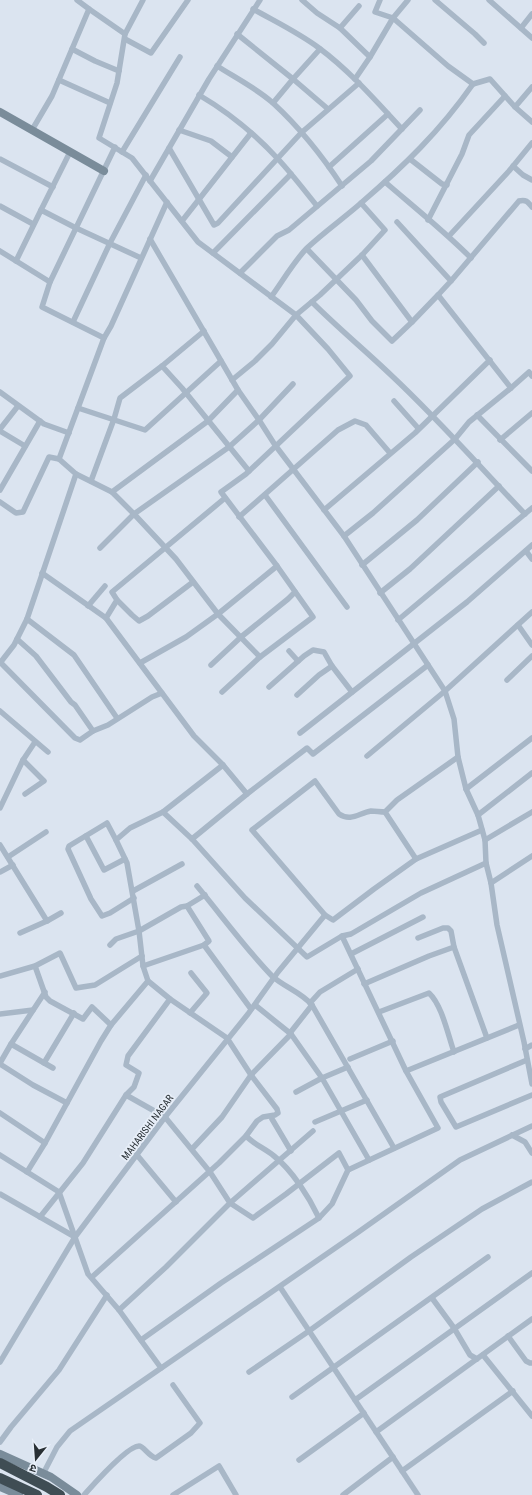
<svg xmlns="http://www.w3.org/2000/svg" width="532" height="1495" font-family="'Roboto Condensed','Noto Sans Devanagari',sans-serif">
  <rect width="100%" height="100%" fill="#dbe4f0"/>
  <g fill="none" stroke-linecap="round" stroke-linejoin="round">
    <g stroke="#a8b7c7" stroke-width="5.5">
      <path d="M380,0L375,12L393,18L408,0"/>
      <path d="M435,0L475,34L484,43"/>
      <path d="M489,0L532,38"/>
      <path d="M89,9L125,34"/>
      <path d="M253,9C276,22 299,33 319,48C350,71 376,101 402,129"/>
      <path d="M340,28L359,6"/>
      <path d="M521,28L532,14"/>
      <path d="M237,34L293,79L328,109"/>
      <path d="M125,39L151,53L188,0"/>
      <path d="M72,49L95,61L119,71"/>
      <path d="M217,66C236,78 256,88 273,103C299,127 323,157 342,186"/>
      <path d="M355,79L370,57"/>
      <path d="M59,80L110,103"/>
      <path d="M473,84L490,79L515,107L532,122"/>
      <path d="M199,95C228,112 255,134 278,159C292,174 304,190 317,206"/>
      <path d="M273,103L293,79L320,49"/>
      <path d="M515,107L532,87"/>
      <path d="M32,130L52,96L89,9L77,0"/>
      <path d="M179,130L211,141L232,157"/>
      <path d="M169,148L214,225L218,223L301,133L359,83"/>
      <path d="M122,152L180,57"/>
      <path d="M0,159L53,187"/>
      <path d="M410,159L442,184L447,185"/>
      <path d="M513,166L523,175L532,180"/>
      <path d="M329,167L388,114"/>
      <path d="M150,181L209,79L260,0"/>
      <path d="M385,182C414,207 444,231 471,258"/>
      <path d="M0,206L33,224"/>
      <path d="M41,210L70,152"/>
      <path d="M428,220L462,154L469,135L505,96"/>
      <path d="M182,221L251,133"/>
      <path d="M397,222L451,281L438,295"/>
      <path d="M449,236L509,171L532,143"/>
      <path d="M150,239L238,390L259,420L275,445L344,536L445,691L454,719L458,757L466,789L478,815L485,840L486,863L491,883L497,925L524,1042L532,1084"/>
      <path d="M307,249L356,300L372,321L392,341L412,322"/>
      <path d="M0,251L50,282"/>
      <path d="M213,253L291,174"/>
      <path d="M362,255L412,322L438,295L511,388L529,372L532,376"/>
      <path d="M16,261L41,210L76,228L141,258"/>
      <path d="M240,273L277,236L289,230L371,161L420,110"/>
      <path d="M451,281L519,201C526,199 528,202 532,207"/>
      <path d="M271,297C282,282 295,260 307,248C324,232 344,218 361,203C404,166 440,131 473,84L448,66L393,18L370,57L340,28L317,13L302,0"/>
      <path d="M312,302C338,328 366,351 392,376C439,420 481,468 525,514"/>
      <path d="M73,322L110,243L146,175"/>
      <path d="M204,331L162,366L182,388L249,471"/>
      <path d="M104,338L42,307L50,282L115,147"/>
      <path d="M232,380L255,361L272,344L296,315L320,295L362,255L385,230L361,203"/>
      <path d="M0,392L44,424L69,433"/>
      <path d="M394,401L418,428"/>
      <path d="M78,408L145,430L221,361"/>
      <path d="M477,415L532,471"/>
      <path d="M0,429L18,406"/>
      <path d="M0,431L25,446"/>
      <path d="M500,440L532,413"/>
      <path d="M76,474L112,492L208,421L238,390"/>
      <path d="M91,481L114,419L120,398L162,366"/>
      <path d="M0,490L40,421"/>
      <path d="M112,492L134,514L176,559L218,614L277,566L221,492L246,474L350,376L328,349L296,315L198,242L132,158L99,138L117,83L125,34L143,0"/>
      <path d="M265,495L347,607"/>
      <path d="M0,502L16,513L23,512L49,457L59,459"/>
      <path d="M324,510L415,433L490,360"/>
      <path d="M239,517L338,430L355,421L366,425L390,453"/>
      <path d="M344,536L373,513L455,439L469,422L511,388"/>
      <path d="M100,548L134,514L229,447L259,420L293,384"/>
      <path d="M526,551L532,559"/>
      <path d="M362,565L417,520L478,462"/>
      <path d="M42,573L106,618L194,736L223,765L247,794L192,839"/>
      <path d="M380,593L410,569L499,486"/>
      <path d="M117,600L132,615L139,621L148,616L193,582"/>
      <path d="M88,606L105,586"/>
      <path d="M106,618L117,600L112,592L225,498"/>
      <path d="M27,619L74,655L117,718"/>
      <path d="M398,620L532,508"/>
      <path d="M518,625L532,645"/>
      <path d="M17,639L36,656L71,702L75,705L93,731"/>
      <path d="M289,651L298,661"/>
      <path d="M0,662L75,738L80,740L93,731L108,725L152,697L162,693"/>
      <path d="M0,663L14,645L27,619L76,474L59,459L104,338L111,326L167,202"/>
      <path d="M140,663L186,637L218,614L260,657"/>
      <path d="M211,665L241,637L288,599L295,592"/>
      <path d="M507,680L532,656"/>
      <path d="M269,687L304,656L313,650L324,652L332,666L352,692"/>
      <path d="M222,692L260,657L313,617L277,566"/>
      <path d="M297,695L319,675L332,666"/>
      <path d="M0,711L48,752"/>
      <path d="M300,733L467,602L532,545"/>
      <path d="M367,756L445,691L532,612"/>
      <path d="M23,760L44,781L25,794"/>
      <path d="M466,789L532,738"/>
      <path d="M247,794L307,748L313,754L428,665"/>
      <path d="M0,808L23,760L35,742"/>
      <path d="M163,812L192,839L245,898L307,957L342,936L351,934L421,893L486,863"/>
      <path d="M385,812C380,812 376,811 371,811C359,813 351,822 339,814L315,781L252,830L325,915L333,920L374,889L416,859L482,830"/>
      <path d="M478,815L532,773"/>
      <path d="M86,836L104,870L125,859"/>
      <path d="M116,840L107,823L69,846L68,849L91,899L102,916L110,913L134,898"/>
      <path d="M485,840L532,812"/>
      <path d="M0,845L47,921L61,913"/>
      <path d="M8,857L46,832"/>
      <path d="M416,859L385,812L397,800L458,757"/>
      <path d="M0,872L13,865"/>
      <path d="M491,883L532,856"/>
      <path d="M197,886C222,916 245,948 272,976C284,987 301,992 312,1005L394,1148"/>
      <path d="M133,891L182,864"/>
      <path d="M187,906L209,941L204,945"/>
      <path d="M20,933L47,921"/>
      <path d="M418,938L443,928H448L451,931L454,947"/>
      <path d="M110,945L116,939L139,931L181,907L187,906L205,895"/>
      <path d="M351,954L423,917"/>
      <path d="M35,966L46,997L50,1001L83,1019L92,1007L111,1025"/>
      <path d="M143,966L204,945L251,1009"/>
      <path d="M0,976L35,966L60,953L76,988L95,985L142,956"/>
      <path d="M364,984L429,956L454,947L487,1038"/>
      <path d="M310,1003L320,992L358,969"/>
      <path d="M255,1005L291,1034L322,1078L369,1160"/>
      <path d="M379,1012L429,993C442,1005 448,1035 454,1052"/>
      <path d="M190,1013L207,993L191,973"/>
      <path d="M0,1014L33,1010"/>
      <path d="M290,1033L312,1005"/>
      <path d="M11,1044L45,992"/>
      <path d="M525,1049L532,1045"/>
      <path d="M350,1059L393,1041"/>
      <path d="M527,1060L440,1097L441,1102L456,1127L532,1095"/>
      <path d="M0,1063L11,1044L53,1068"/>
      <path d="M44,1063L74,1013"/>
      <path d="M0,1064L33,1085L67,1103"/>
      <path d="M406,1071L519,1025"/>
      <path d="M296,1092L322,1078L348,1067"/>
      <path d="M0,1113L45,1143"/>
      <path d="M272,1119L291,1151"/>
      <path d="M315,1122L367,1100"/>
      <path d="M313,1131L230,1203L253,1218L286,1194L339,1153L348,1170"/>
      <path d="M512,1135L525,1142L532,1153"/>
      <path d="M246,1136C255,1145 264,1148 274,1156C292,1170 309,1197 319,1218"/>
      <path d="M192,1149L222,1117L251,1075L291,1034"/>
      <path d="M0,1155L59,1192L88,1274L119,1310L161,1368"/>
      <path d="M137,1155L176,1202"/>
      <path d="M27,1172L45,1143L101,1041L111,1025L148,981"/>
      <path d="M0,1194L75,1237"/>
      <path d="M40,1217L83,1163L126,1095L134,1087L139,1073L126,1065L128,1056L170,999"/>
      <path d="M92,1277L219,1163L246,1136L257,1121L263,1117L275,1115L278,1113L277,1109L251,1075L227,1038L170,999L148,981L143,966L139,931L127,863L116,840L130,828L163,812L223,765"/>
      <path d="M280,1287L418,1495"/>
      <path d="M432,1298L454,1328L470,1355L477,1359"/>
      <path d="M119,1310L166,1267L230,1203L210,1172L165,1117L126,1095"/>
      <path d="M508,1336L526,1361L530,1363H532"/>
      <path d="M141,1340L221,1283L319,1218L332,1204L348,1170L438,1128L406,1071L342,936"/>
      <path d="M483,1355L532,1416"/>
      <path d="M0,1362L75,1237L165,1117L248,1014L278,972L325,915"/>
      <path d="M249,1372L309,1331L411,1257L482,1209L532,1182"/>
      <path d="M292,1397L488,1257"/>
      <path d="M355,1400L532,1273"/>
      <path d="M376,1432L532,1319"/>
      <path d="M0,1442L11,1427L59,1370L107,1295"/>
      <path d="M299,1460L364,1413"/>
      <path d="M402,1471L513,1391"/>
      <path d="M43,1474L57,1447L70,1431L357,1233L460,1160L532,1126"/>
      <path d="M84,1495C93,1485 127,1446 139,1446C144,1446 148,1456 156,1458L191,1433L200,1423L173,1385"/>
      <path d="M173,1495L219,1466L236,1495"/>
      <path d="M343,1495L393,1457"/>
    </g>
    <g stroke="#7a8c9a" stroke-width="8">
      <path d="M0,112L104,171"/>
      <path d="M0,1454L51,1477L77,1495"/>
      <path d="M0,1487L19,1495"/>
    </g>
    <g stroke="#3f4d54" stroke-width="10">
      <path d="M0,1463L47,1487L60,1495"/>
      <path d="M0,1478L37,1495"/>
    </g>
  </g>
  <g text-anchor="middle" stroke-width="3.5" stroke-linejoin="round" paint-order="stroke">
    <g font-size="10" fill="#282f34" stroke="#e7eef8">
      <text transform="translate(147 1127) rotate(-53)" y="4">MAHARISHI NAGAR</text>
    </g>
  </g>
  <g transform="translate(36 1459) rotate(197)" stroke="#e7eef8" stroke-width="3" paint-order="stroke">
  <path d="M0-3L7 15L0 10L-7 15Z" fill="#282f34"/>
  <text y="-6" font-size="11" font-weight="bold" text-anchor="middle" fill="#282f34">उ</text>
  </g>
</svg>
